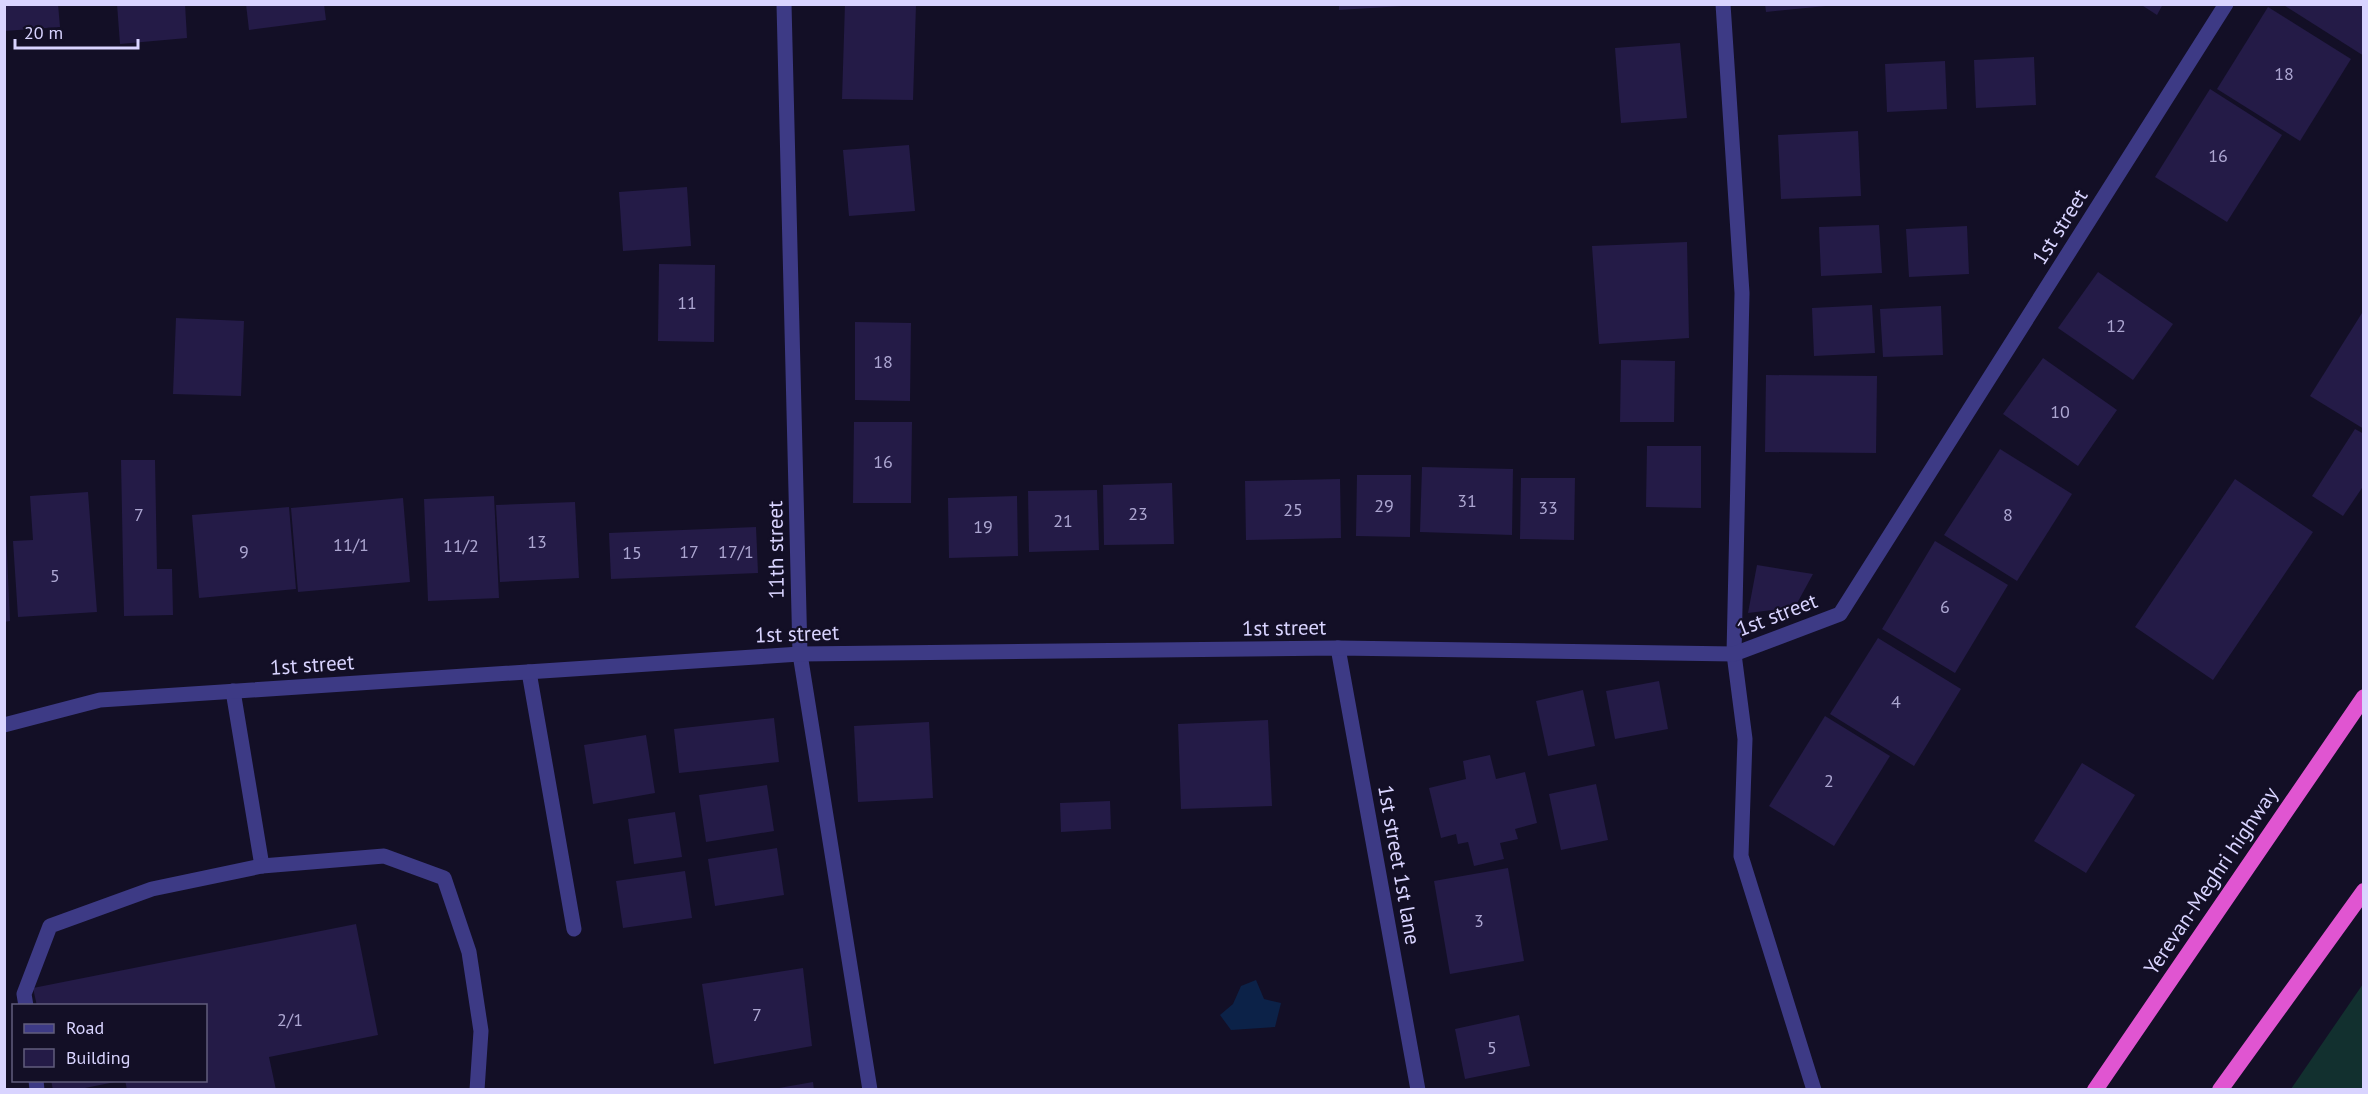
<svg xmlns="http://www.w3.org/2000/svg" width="2368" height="1094" font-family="'PT Sans',sans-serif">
  <rect width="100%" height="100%" fill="#130f26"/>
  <path fill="#12302f" d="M2363,984V1089H2291Z"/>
  <path fill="#0c2248" d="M1256,980L1264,999L1281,1003L1275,1027L1231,1030L1220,1015L1233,1004L1241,986Z"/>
  <g fill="#241b47">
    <path d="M4,4H58L60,27L4,31Z"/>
    <path d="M117,4H185L187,38L120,44Z"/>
    <path d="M246,4H324L326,20L249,30Z"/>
    <path d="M845,4H916L913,100L842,99Z"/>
    <path d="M1339,4H1403V6L1339,10Z"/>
    <path d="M1765,4H1826V6L1766,12Z"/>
    <path d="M2140,4H2163L2157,15Z"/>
    <path d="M2282,4H2364V56Z"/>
    <path d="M2268,7L2351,59L2300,141L2217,89Z"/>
    <path d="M1680,43L1687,118L1621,123L1615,48Z"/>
    <path d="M2034,57L2036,105L1976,108L1974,60Z"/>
    <path d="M1945,61L1947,109L1887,112L1885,64Z"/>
    <path d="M2210,89L2282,135L2227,222L2155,177Z"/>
    <path d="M1858,131L1861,196L1781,199L1778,135Z"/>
    <path d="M909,145L915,211L849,216L843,150Z"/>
    <path d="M687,187L691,246L623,251L619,192Z"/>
    <path d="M1879,225L1882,273L1821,276L1819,227Z"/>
    <path d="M1967,226L1969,274L1909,277L1906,229Z"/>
    <path d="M1687,242L1689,338L1599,344L1592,246Z"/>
    <path d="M659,264L715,265L714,342L658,341Z"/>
    <path d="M2098,272L2173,324L2133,380L2058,328Z"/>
    <path d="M1872,305L1875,353L1814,356L1812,308Z"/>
    <path d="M1941,306L1943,355L1883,357L1880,309Z"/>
    <path d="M2362,313L2364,314V429L2310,396Z"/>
    <path d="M176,318L244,321L241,396L173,394Z"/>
    <path d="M855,322L911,323L910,401L855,400Z"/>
    <path d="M2043,358L2117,410L2078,466L2003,414Z"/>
    <path d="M1621,360L1675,361L1674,422H1620Z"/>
    <path d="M1766,375L1877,376L1876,453L1765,452Z"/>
    <path d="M854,422H912L911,503H853Z"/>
    <path d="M2355,429L2364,434V485L2343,516L2312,496Z"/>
    <path d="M1647,446H1701V508L1646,507Z"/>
    <path d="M2000,449L2072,494L2017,581L1944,535Z"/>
    <path d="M121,460H155L157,569H172L173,615L124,616Z"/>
    <path d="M1422,467L1513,469L1512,535L1420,532Z"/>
    <path d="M1357,475H1411L1410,537L1356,536Z"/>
    <path d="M1521,478H1575L1574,540L1520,539Z"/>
    <path d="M1340,479L1341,538L1246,540L1245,481Z"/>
    <path d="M2235,479L2313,532L2213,680L2135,627Z"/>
    <path d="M1172,483L1174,544L1104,545L1103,485Z"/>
    <path d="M1097,490L1099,550L1029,552L1028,491Z"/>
    <path d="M88,492L97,612L18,617L13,541L33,540L30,496Z"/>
    <path d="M494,496L499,598L428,601L424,499Z"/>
    <path d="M1017,496L1018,556L949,558L948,498Z"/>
    <path d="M403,498L410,582L298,592L291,508Z"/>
    <path d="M575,502L579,578L500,582L496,505Z"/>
    <path d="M289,507L296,589L199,598L192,515Z"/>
    <path d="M756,527L758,573L611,579L609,533Z"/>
    <path d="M4,532H6L10,621L4,622Z"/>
    <path d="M1935,541L2008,585L1955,673L1882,629Z"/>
    <path d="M1757,565L1813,574L1795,607L1748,613Z"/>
    <path d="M1878,638L1961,689L1914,766L1830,714Z"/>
    <path d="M1659,681L1668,729L1615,739L1606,691Z"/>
    <path d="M1583,690L1595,746L1548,756L1536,701Z"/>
    <path d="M1825,716L1890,756L1834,846L1769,806Z"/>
    <path d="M774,718L779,762L679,773L674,729Z"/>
    <path d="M1268,720L1272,806L1181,809L1178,724Z"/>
    <path d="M929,722L933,798L858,802L854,726Z"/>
    <path d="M646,735L655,793L593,804L584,745Z"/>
    <path d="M1490,755L1496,779L1525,772L1537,823L1515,829L1518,839L1500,843L1504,859L1474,866L1468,842L1458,844L1456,834L1441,838L1429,788L1466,779L1463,761Z"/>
    <path d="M2082,763L2135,795L2086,873L2034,841Z"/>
    <path d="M1596,784L1608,840L1561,850L1549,794Z"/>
    <path d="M767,785L774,831L706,842L699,795Z"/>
    <path d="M1110,801L1111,829L1061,832L1060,803Z"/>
    <path d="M675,812L682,857L634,864L628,819Z"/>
    <path d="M777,848L784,895L715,906L708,859Z"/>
    <path d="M1508,868L1524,961L1450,974L1434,881Z"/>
    <path d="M685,871L692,918L623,928L616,881Z"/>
    <path d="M356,924L378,1035L269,1057L276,1090H127L125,1080H206V1006H37L33,988Z"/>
    <path d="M803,968L812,1046L714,1064L702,984Z"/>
    <path d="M1519,1015L1530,1066L1465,1079L1455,1029Z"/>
    <path d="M51,1080H115V1082L75,1090H53Z"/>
    <path d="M813,1082L814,1090H779V1088Z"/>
  </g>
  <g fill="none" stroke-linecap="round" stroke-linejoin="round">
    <g stroke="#3d3a85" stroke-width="15">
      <path d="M529,672L574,929"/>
      <path d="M233,691L262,866"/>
      <path d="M26,1006L24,994L50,926L152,889L262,866L384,856L444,878L469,952L481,1031L477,1090"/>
      <path d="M36,1080L37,1090"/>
    </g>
    <g stroke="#3d3a85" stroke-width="15">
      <path d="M784,4L800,654L870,1090"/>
      <path d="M1723,4L1742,293L1734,654L1745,739L1741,856L1814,1090"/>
      <path d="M1338,648L1418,1090"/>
      <path d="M4,725L100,700L800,654L1338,648L1734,654L1840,614L2226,4"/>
    </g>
    <g stroke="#e055d1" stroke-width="16">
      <path d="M2095,1090L2364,697"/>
      <path d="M2220,1090L2364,891"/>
    </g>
  </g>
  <g text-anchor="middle" stroke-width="4.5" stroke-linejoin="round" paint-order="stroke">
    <g font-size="18" fill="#aca6d1">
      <text x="2284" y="80">18</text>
      <text x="2218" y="162">16</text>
      <text x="687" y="309">11</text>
      <text x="2116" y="332">12</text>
      <text x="883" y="368">18</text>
      <text x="2060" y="418">10</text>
      <text x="883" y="468">16</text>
      <text x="1467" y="507">31</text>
      <text x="1384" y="512">29</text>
      <text x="1548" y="514">33</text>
      <text x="1293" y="516">25</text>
      <text x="1138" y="520">23</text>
      <text x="139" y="521">7</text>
      <text x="2008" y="521">8</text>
      <text x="1063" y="527">21</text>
      <text x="983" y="533">19</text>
      <text x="537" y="548">13</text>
      <text x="351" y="551">11/1</text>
      <text x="461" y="552">11/2</text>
      <text x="244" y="558">9</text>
      <text x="689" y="558">17</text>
      <text x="736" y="558">17/1</text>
      <text x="632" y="559">15</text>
      <text x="55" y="582">5</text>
      <text x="1945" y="613">6</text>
      <text x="1896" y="708">4</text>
      <text x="1829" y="787">2</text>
      <text x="1479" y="927">3</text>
      <text x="757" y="1021">7</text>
      <text x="290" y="1026">2/1</text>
      <text x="1492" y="1054">5</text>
    </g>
    <g font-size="21" fill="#d9d4ff" stroke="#130f26">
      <text transform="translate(2060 227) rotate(-58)" y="7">1st street</text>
      <text transform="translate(776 550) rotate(-91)" y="7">11th street</text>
      <text transform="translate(1777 615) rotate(-21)" y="7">1st street</text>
      <text transform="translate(1284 628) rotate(-1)" y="7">1st street</text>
      <text transform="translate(797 634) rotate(-2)" y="7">1st street</text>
      <text transform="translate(312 665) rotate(-4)" y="7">1st street</text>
      <text transform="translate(1399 865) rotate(80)" y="7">1st street 1st lane</text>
      <text transform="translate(2211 881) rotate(-56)" y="7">Yerevan-Meghri highway</text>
    </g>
  </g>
  <rect width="2368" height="1094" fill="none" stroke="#d9d4ff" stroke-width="12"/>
  <rect x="12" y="1004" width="195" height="78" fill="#130f26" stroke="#625e7d" stroke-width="1.5"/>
  <rect x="24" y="1024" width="30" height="9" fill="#3d3a85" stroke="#625e7d" stroke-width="1.5"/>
  <text x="66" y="1034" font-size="18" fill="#d9d4ff">Road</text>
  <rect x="24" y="1049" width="30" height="18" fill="#241b47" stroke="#625e7d" stroke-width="1.5"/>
  <text x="66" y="1064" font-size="18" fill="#d9d4ff">Building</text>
  <path d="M15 39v9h123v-9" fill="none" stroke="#d9d4ff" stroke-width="3"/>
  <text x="24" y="39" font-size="18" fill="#d9d4ff" stroke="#130f26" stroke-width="4.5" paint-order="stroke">20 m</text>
</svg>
